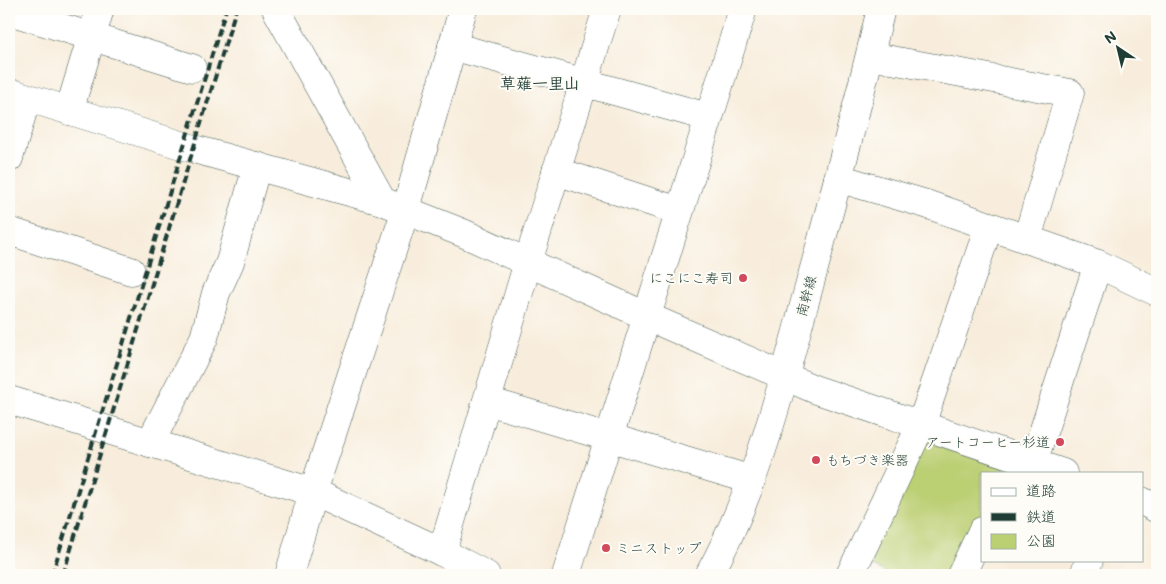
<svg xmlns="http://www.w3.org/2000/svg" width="1166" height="584" font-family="Mali,'Klee One',sans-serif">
  <rect width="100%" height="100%" fill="#fdfcf7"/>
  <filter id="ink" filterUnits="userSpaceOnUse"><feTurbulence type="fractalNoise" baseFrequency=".02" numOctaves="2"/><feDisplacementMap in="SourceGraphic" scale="10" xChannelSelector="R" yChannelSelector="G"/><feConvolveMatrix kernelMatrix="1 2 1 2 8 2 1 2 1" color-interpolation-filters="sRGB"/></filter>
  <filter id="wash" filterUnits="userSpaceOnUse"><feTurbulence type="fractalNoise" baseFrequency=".0096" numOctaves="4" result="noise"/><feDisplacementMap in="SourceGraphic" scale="20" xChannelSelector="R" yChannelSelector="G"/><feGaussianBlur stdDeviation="1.12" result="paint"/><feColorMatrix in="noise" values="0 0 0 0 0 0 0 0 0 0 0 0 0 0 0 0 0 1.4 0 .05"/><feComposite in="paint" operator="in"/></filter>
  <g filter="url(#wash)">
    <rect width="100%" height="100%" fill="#f8eddc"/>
    <path fill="#bbcf73" stroke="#6d8654" d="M928,435L1005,466L1002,473H982V513L952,575H891L865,562Z"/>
  </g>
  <g filter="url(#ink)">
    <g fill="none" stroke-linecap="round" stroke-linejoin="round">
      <defs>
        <g id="minor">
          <path d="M276,9L382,201"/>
          <path d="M9,11L192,68"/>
          <path d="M452,46L708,117"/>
          <path d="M870,56L1070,93L1027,239"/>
          <path d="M9,92L194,149L382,201L463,233L646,316L814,389L1063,473"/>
          <path d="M69,111L100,9"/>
          <path d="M9,158L27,98"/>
          <path d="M556,171L679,211"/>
          <path d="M838,178L926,204L1098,264L1157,292"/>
          <path d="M9,231L131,271"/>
          <path d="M9,400L313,492L442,552L486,575"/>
          <path d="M487,401L752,480"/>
          <path d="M150,443L204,338L216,293L230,262L257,166"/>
          <path d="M1033,463L1098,264"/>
          <path d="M1142,501L1157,509"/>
          <path d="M442,552L528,262L607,9"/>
          <path d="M289,575L313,492L406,209L463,9"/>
          <path d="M566,575L743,9"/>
          <path d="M850,575L921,425L989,226"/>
          <path d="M961,575L982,531"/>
          <path d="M1084,575L1089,560"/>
        </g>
        <path id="major" d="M709,575C755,491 779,397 804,305C831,207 857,108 881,9"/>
      </defs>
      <use href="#minor" stroke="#40574d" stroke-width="29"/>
      <use href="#major" stroke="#40574d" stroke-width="29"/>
      <use href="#minor" stroke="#fff" stroke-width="28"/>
      <use href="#major" stroke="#fff" stroke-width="28"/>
      <g stroke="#1f3d34" stroke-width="4" stroke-dasharray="8 4" stroke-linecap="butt">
        <path d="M52,575L226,9"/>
        <path d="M63,575L236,9"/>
      </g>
    </g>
  </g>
  <g fill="#d1495b" stroke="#fdfcf7" stroke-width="2">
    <circle cx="743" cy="278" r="5"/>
    <circle cx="1060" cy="442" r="5"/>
    <circle cx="816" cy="460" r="5"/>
    <circle cx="606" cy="548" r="5"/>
  </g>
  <g text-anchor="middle" stroke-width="4" stroke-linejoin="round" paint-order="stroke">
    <g font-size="14" fill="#1f3d34" stroke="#fdfcf7" text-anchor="end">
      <text x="733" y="283">にこにこ寿司</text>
      <text x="1050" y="447">アートコーヒー杉道</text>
      <text x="826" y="465" text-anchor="start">もちづき楽器</text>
      <text x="616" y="553" text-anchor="start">ミニストップ</text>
    </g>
    <g font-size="14" fill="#1f3d34" stroke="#fdfcf7">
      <text transform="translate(806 296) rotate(-75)" y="5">南幹線</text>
    </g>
    <g font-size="16" font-weight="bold" fill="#1f3d34" stroke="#fdfcf7">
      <text x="540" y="89">草薙一里山</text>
    </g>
  </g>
  <rect width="1166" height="584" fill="none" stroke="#fdfcf7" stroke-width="30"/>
  <rect x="981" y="472" width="162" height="90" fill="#fdfcf7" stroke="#a4b0a9"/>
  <rect x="991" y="488" width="25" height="8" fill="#ffffff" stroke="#a4b0a9"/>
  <text x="1026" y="496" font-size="15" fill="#1f3d34">道路</text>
  <rect x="991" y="513" width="25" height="8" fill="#1f3d34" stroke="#a4b0a9"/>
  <text x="1026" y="522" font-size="15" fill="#1f3d34">鉄道</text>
  <rect x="991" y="534" width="25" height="15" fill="#bbcf73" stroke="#a4b0a9"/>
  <text x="1026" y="546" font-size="15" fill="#1f3d34">公園</text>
  <g transform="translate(1118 48) rotate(325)" stroke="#fdfcf7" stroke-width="4" paint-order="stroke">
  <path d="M0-4L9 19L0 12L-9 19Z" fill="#1f3d34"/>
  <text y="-8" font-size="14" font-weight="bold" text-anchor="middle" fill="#1f3d34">N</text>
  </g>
</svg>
